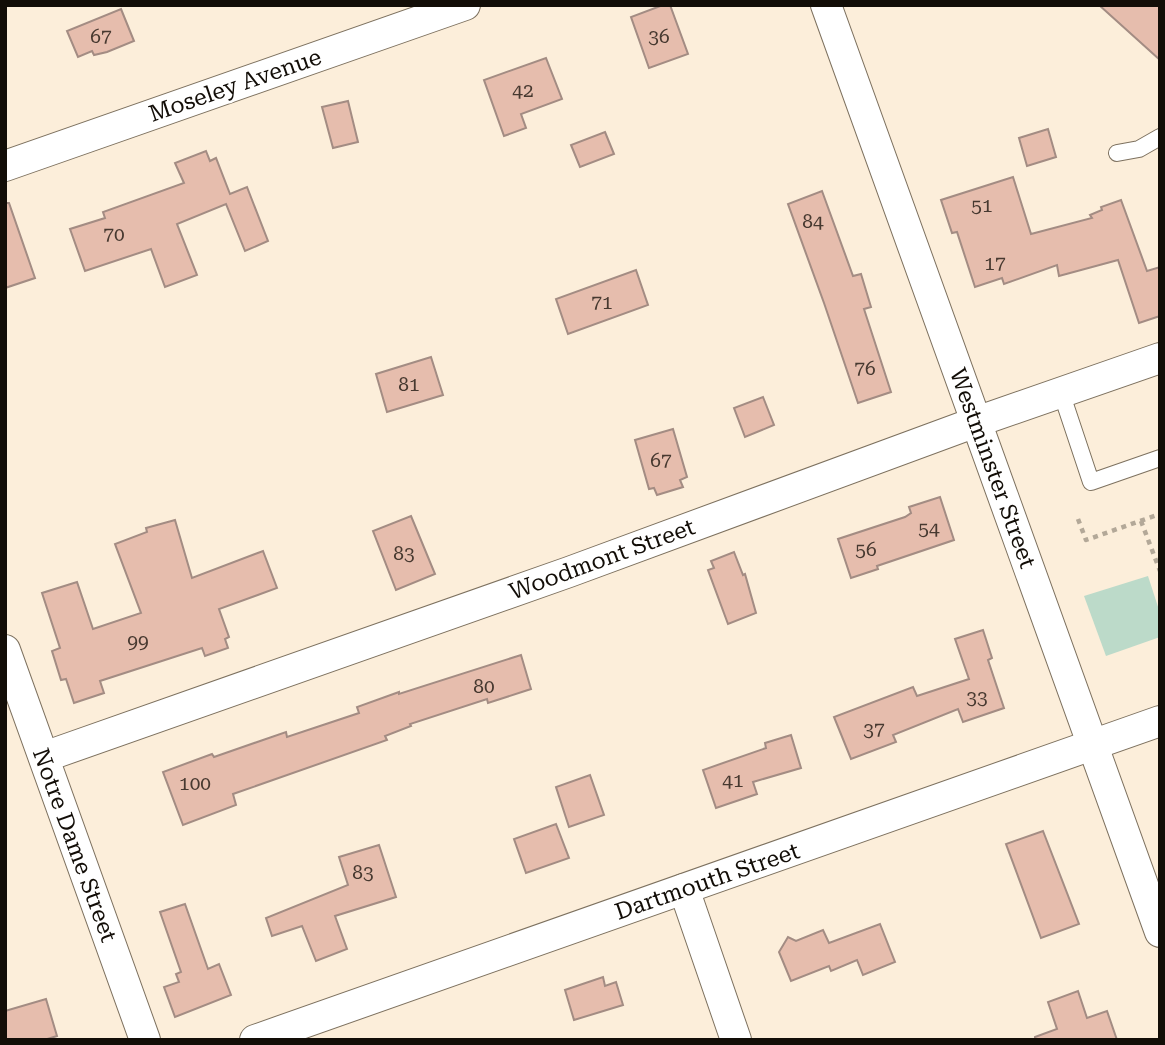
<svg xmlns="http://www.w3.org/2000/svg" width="1165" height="1045" font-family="'Roboto Serif',serif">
  <rect width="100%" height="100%" fill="#fceeda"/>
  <path fill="#bcdac9" d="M1148,576L1160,613V637L1106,656L1084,596Z"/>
  <g fill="#e6bdad" stroke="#a38c83" stroke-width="2">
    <path d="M663,5H670L688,54L649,68L631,17Z"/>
    <path d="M1099,5H1160V60Z"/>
    <path d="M121,9L134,41L107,52L94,55L92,51L78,57L67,31Z"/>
    <path d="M546,58L562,99L521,114L526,128L504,136L484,80Z"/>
    <path d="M348,101L358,142L333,148L322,107Z"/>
    <path d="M1048,129L1056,157L1027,166L1019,138Z"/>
    <path d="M605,132L614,154L580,167L571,145Z"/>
    <path d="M206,151L210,161L216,158L230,194L247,187L268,241L245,251L226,204L177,224L197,275L165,287L151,249L85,271L70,229L105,218L103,212L184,183L175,163Z"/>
    <path d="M1013,177L1031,234L1092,218L1090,215L1102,210L1101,207L1121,200L1147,271L1160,267V316L1139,323L1118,260L1059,276L1057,265L1004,284L1002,278L975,287L957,232L952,233L941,200Z"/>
    <path d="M822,191L853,276L861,274L871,307L864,309L891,392L858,403L824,303L788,204Z"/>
    <path d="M5,203H9L35,278L5,288Z"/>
    <path d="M636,270L648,305L568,334L556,299Z"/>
    <path d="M431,357L443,395L387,412L376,374Z"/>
    <path d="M763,397L774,425L745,437L734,408Z"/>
    <path d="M673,429L687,477L680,480L683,487L657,495L654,488L649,489L635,440Z"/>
    <path d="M940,497L954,540L877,566L878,569L851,578L838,539L905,517L911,513L909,507Z"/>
    <path d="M411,516L435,574L396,590L373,531Z"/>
    <path d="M175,520L192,578L263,551L277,588L219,609L229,637L225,639L228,648L205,656L202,648L100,681L104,693L74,703L66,679L61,680L52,651L60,648L42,593L77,582L93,629L141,613L115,544L147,532L146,528Z"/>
    <path d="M734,552L743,575L745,574L756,613L728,624L708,570L714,568L711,561Z"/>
    <path d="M983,630L992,658L988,660L1004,708L963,722L958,709L893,735L896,742L851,759L834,717L913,687L917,696L969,679L955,639Z"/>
    <path d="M521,655L531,689L488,703L487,699L410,724L411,726L385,736L387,740L233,794L236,805L183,825L163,772L212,754L214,757L286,732L287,737L359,713L357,707L399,692V694Z"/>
    <path d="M791,735L801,768L753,782L757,794L716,808L703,770L766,748L765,743Z"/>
    <path d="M590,775L604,815L569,827L556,787Z"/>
    <path d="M556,824L569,858L526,873L514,839Z"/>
    <path d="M1043,831L1079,924L1041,938L1006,844Z"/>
    <path d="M379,845L396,897L335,916L347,949L316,961L302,926L272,936L266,918L348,885L339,857Z"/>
    <path d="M185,904L208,969L219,964L231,995L175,1017L164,987L179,982L176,974L181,972L160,912Z"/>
    <path d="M880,924L895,962L863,975L857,960L831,971L829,966L791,981L779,952L788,937L796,941L823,930L829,943Z"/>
    <path d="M603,977L605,986L616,982L623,1005L574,1020L565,990Z"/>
    <path d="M1078,991L1087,1018L1107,1011L1117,1040H1035V1037L1057,1029L1048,1002Z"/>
    <path d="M46,999L57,1036L44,1040H5V1011Z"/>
  </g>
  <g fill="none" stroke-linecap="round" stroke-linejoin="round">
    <defs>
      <g id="service">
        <path d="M1117,153L1139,149L1160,137"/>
        <path d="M1061,392L1091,482L1160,458"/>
      </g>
      <g id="minor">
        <path d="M826,5L1160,932"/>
        <path d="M5,166L465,5"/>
        <path d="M5,650L145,1040"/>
        <path d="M44,757L569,572L976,422L1160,358"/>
        <path d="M684,889L736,1040"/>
        <path d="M255,1040L1160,721"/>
      </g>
    </defs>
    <use href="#service" stroke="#7d715f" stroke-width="18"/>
    <use href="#minor" stroke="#7d715f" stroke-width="32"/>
    <g stroke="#b3a898" stroke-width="4.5" stroke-dasharray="5 5" stroke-linecap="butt">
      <path d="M1078,519L1086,540L1160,514"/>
      <path d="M1141,521L1160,571"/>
    </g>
    <use href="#service" stroke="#fff" stroke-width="16"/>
    <use href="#minor" stroke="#fff" stroke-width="30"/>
  </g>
  <g text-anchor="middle" stroke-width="5" stroke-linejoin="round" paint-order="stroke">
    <g font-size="19" fill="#473930">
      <text x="101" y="43">67</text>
      <text x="659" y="43">36</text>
      <text x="523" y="97">42</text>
      <text x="982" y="212">51</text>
      <text x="813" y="228">84</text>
      <text x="114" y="241">70</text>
      <text x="995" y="270">17</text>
      <text x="602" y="309">71</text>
      <text x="865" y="375">76</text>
      <text x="409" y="391">81</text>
      <text x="661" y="467">67</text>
      <text x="929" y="535">54</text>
      <text x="866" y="556">56</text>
      <text x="404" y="560">83</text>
      <text x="138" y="648">99</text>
      <text x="484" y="693">80</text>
      <text x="977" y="704">33</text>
      <text x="874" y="736">37</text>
      <text x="733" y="787">41</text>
      <text x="195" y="790">100</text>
      <text x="363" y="879">83</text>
    </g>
    <g font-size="23" fill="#120d07" stroke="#fff">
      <text transform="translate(235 85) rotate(-19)" y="8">Moseley Avenue</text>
      <text transform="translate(993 468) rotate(70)" y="8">Westminster Street</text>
      <text transform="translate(602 559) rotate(-20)" y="8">Woodmont Street</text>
      <text transform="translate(75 845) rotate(70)" y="8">Notre Dame Street</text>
      <text transform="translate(707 881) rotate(-19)" y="8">Dartmouth Street</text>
    </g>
  </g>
  <rect width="1165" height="1045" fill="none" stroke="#120d07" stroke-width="14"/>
</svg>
